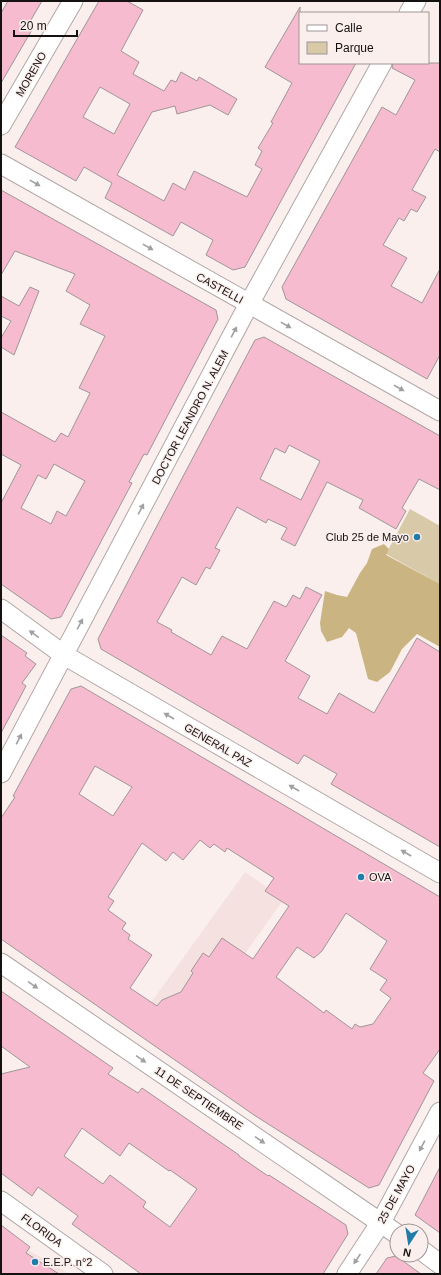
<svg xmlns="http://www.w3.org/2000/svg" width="441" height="1275" font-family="Helvetica,sans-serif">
  <rect width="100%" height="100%" fill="#faefed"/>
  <g fill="#f5e1df">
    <path d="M245,872L284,899L171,1057L132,1029Z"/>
    <path d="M28,1250L70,1274H14Z"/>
  </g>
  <path fill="#d8caa8" d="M410,509L440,526V584L386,554Z"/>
  <path fill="#cab481" d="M384,544L389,549L386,555L440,584V647L417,634L402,649L390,672L377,682L368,679L356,633L349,628L342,637L327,642L321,631L320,623L325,591L337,595L347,597L360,573L367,563L372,549Z"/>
  <g fill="#f6bbcf" stroke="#a09699" fill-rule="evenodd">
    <path d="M8,1H42L28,25L33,28L1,83V13Z"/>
    <path d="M99,1H127L143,10L121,51L139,62L133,74L164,91L171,80L176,82L181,72L197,81L199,77L237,99L228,115L210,105L177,114L175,106L152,112L117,175L164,201L173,183L185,190L194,171L247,197L262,169L255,165L262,151L258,148L273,123L271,122L292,83L265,67L300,7V63H356L245,267L233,270L206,255L213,240L181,222L173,236L105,198L112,183L84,167L76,181L15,147ZM100,87L130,104L114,134L83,117Z"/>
    <path d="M393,63H440V152L435,149L412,190L426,197L417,212L411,209L404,221L399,218L383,245L407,258L391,286L422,303L440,269V355L427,379L286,299L282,287L382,107L396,115L415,80L392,68Z"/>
    <path d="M1,190L216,310L218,319L147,455L144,454L129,482L132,483L61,617L51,619L1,584V503L21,465L1,454V412L55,442L61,433L68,437L90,393L79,388L105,336L80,324L90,305L66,291L75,274L15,251L1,275ZM54,464L85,481L66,516L57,511L51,524L21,508L38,475L46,479Z"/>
    <path d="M30,287L39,291L14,355L1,347V338L11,321L1,316V296L19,306Z"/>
    <path d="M264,337L440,436V490L419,479L402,508L406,511L396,529L359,508L363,500L327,482L295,546L281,539L287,528L268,519L266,523L237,507L215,548L220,550L210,569L206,567L196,585L182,577L157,622L172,630L171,632L211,655L222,636L247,649L274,601L286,607L293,595L300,599L306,587L322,595L285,661L310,676L298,698L327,714L339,693L374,713L417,638L440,652V847L331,784L337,774L304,755L298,764L101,649L98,639L159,522L255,340ZM289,445L320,461L301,500L260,479L275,448L285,453Z"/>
    <path d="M1,635L27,653L25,656L36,664L22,683L26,686L1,733Z"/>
    <path d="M81,686L440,897V1049L423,1073L434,1081L379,1185L369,1188L254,1115L1,939V818L15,797L13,796L71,689ZM95,766L132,787L113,816L79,794ZM200,840L210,848L214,844L225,852L227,848L274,878L265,891L289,906L253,959L222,938L209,957L203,953L191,971L193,973L181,992L162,1000L157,1006L130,988L152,955L128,939L130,935L122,929L126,923L108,910L114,901L108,897L142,843L166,861L173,852L183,860ZM346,913L387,941L370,969L387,980L380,990L391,998L373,1024L360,1027L355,1024L352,1029L326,1010L324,1013L276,977L297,947L314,958L322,951Z"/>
    <path d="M1,991L113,1068L108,1074L138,1093L142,1088L239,1155V1156L268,1176L269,1175L346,1225L348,1234L323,1274H141L72,1224L78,1216L38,1187L32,1196L1,1173V1074L30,1067L1,1046ZM82,1128L120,1156L129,1143L169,1171L170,1170L197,1189L170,1227L143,1207L146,1202L110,1175L103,1184L64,1156Z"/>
    <path d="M440,1167V1233L415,1215Z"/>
    <path d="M1,1225L30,1247L26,1253L59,1274H1Z"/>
    <path d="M396,1256L421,1274H376L387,1258Z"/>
  </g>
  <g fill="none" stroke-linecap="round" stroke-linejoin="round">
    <defs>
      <g id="minor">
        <path d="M409,13L416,1"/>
        <path d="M1,125L73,1"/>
        <path d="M1,164L440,411"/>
        <path d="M1,609L64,655L440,873"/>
        <path d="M1,773L249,304L382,63"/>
        <path d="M1,963L397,1234"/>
        <path d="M1,1201L103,1274"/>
        <path d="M421,1250L440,1264"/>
        <path d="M347,1274L381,1222L440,1112"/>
      </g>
    </defs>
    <use href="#minor" stroke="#b1a7a5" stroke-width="21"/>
    <use href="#minor" stroke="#fff" stroke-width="19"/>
  </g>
  <defs><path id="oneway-solid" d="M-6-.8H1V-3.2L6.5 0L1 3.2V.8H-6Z"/></defs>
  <g fill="#a1a0a0">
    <use href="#oneway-solid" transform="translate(35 183) rotate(29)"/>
    <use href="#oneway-solid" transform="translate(148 247) rotate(29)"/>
    <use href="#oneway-solid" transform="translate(286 325) rotate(29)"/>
    <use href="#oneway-solid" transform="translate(234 332) rotate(-62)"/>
    <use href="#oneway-solid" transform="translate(399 388) rotate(29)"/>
    <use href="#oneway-solid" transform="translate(141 509) rotate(-62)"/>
    <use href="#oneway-solid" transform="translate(80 624) rotate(-62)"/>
    <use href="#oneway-solid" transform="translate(34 634) rotate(-144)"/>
    <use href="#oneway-solid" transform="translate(169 716) rotate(-150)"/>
    <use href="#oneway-solid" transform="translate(19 739) rotate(-62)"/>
    <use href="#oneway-solid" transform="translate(294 788) rotate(-150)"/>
    <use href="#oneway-solid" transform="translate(406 853) rotate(-150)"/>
    <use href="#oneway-solid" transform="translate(33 985) rotate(34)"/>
    <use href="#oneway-solid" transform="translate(141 1059) rotate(34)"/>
    <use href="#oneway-solid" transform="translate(260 1140) rotate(34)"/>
    <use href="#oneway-solid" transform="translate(422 1146) rotate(118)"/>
    <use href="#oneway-solid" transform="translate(357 1259) rotate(124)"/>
  </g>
  <g fill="#217caa" stroke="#faefed" stroke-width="1.5">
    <circle cx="417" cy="537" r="4"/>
    <circle cx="361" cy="877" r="4"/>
    <circle cx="35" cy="1262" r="4"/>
  </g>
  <g text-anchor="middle" stroke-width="3" stroke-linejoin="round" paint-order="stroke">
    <g font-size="11" fill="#151111" stroke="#faefed">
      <text transform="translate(31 74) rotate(-60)" y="4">MORENO</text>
      <text transform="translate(220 288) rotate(29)" y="4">CASTELLI</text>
      <text transform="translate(190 417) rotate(-62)" y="4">DOCTOR LEANDRO N. ALEM</text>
      <text transform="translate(218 745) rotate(30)" y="4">GENERAL PAZ</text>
      <text transform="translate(199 1098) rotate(34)" y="4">11 DE SEPTIEMBRE</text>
      <text transform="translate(396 1194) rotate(-61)" y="4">25 DE MAYO</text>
      <text transform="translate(42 1230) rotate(36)" y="4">FLORIDA</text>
    </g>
    <g font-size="11" fill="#151111" stroke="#faefed" text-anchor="start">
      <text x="409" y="541" text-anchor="end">Club 25 de Mayo</text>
      <text x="369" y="881">OVA</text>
      <text x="43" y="1266">E.E.P. n°2</text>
    </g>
  </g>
  <rect width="441" height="1275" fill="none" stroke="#151111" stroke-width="4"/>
  <rect x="299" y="12" width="130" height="52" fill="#faefed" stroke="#9e9695"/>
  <rect x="307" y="25" width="20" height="6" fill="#ffffff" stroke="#9e9695"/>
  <text x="335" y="32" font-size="12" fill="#151111">Calle</text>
  <rect x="307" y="42" width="20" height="12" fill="#d8caa8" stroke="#9e9695"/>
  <text x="335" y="52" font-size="12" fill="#151111">Parque</text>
  <g transform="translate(409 1243) rotate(192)"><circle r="19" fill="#faefed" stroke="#9e9695"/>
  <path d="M0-3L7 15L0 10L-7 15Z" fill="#217caa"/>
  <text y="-6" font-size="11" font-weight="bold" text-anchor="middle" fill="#151111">N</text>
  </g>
  <path d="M14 30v6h63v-6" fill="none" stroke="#151111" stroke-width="2"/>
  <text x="20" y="30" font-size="12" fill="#151111" stroke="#faefed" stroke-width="3" paint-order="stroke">20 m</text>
</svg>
